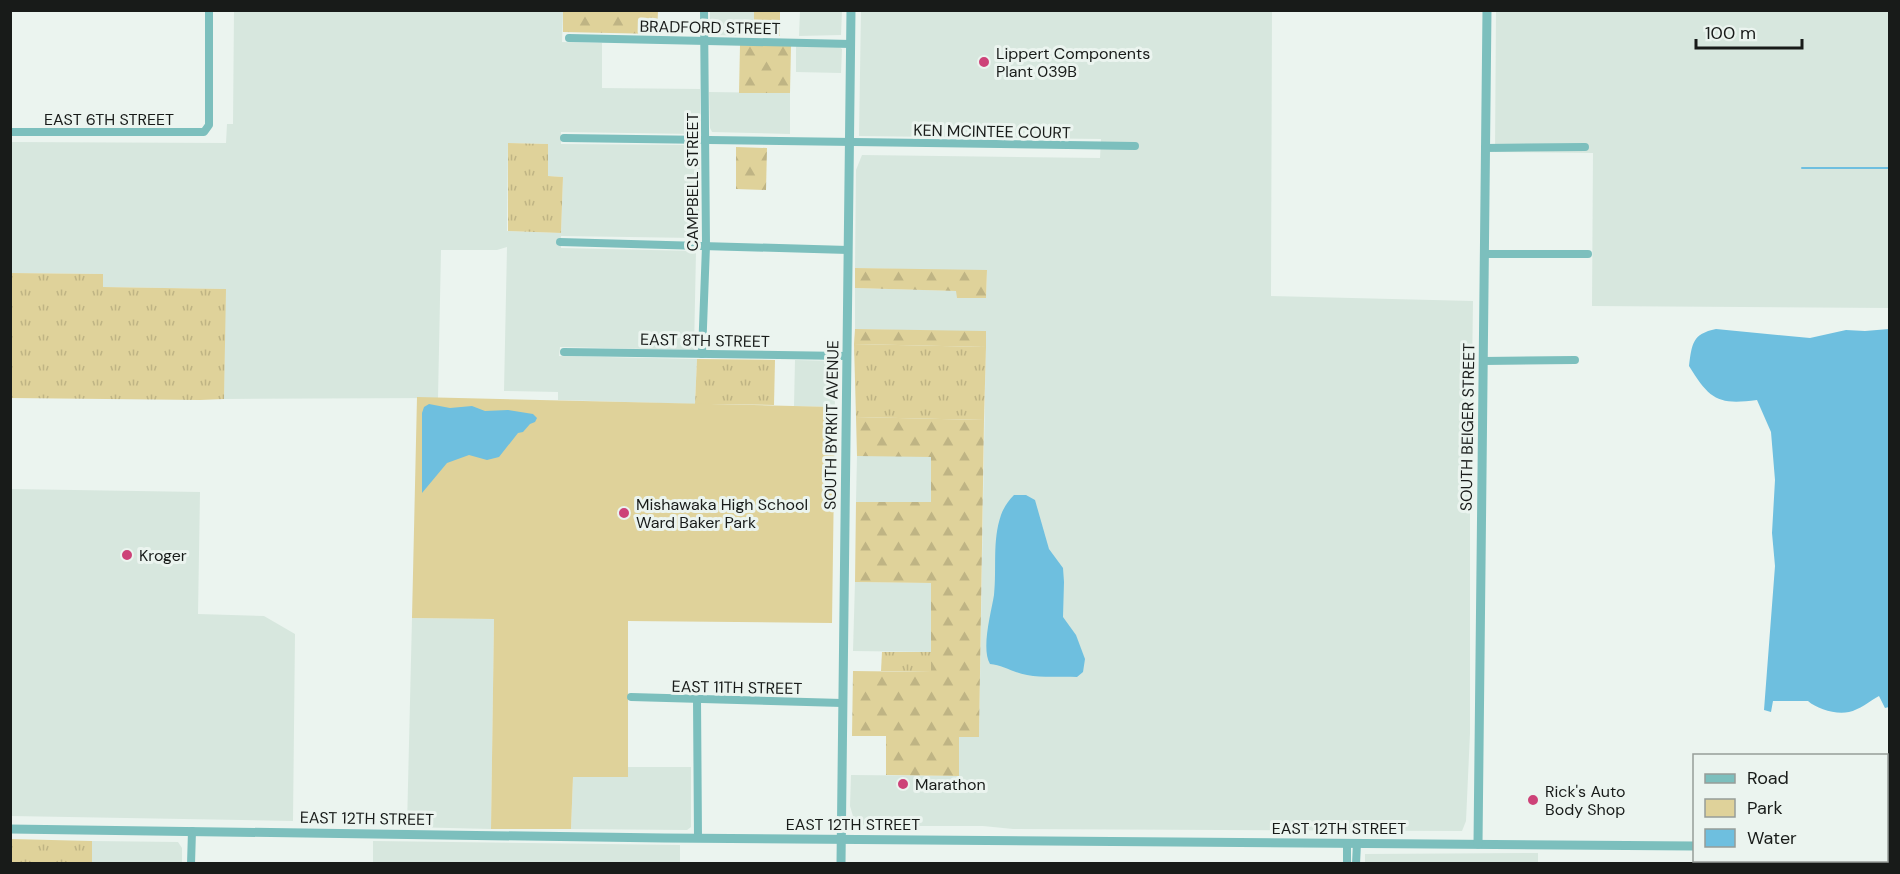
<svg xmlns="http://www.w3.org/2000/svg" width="1900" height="874" font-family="'DM Sans',sans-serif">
  <defs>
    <pattern id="grass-tufts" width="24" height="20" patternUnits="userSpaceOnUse" patternTransform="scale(1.5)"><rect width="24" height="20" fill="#dfd29a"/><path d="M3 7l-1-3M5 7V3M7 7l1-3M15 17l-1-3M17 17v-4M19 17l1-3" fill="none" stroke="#bfb484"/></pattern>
    <pattern id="forest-firs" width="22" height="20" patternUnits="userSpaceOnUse" patternTransform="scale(1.5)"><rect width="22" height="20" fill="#dfd29a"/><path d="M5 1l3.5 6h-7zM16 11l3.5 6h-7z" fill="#bfb484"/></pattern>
  </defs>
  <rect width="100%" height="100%" fill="#ebf4ef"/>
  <g fill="#d7e7de" fill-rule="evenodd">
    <path d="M234,11H563L562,42L602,43V88L700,89V130L694,134L561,132V144L696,145L700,149L699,236L695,238L561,236V248L696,251L694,350L560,347L559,356L697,359L695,404L558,400V392L504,391L507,247L497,250H441L438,398L224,399L225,289L103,287L102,274L11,273V142L226,143L227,124H233ZM508,143L548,144V176L563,177L561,233L507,231Z"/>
    <path d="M710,11H754V36L712,35L710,33Z"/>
    <path d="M800,11H842L841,35L799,36Z"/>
    <path d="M861,11H1272L1271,296L1473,301L1470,516V733L1466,821L1462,831L1013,829L983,826H866L855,823L850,806L851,775L958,776L959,737H979L986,332L855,329V288L957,291V297L986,298L987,271L855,268L856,170L862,155L1100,158L1101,139L859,136Z"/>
    <path d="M1496,11H1889V308L1592,306L1593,153L1495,152Z"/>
    <path d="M796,46L839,47L842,49L841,73L796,72Z"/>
    <path d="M709,92L790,93V134L712,132L710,128Z"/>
    <path d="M795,360L834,361L835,407L794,406Z"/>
    <path d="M857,456H931V502H856Z"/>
    <path d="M11,489L200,492L198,614L264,616L295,634L293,821L11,816Z"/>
    <path d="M855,582L931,583V652L853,651Z"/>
    <path d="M412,618L494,619L491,829L407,827Z"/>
    <path d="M628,767H691V827L687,830L571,829L573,777H627Z"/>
    <path d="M92,841L178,842L182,848V863H92Z"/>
    <path d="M373,841L680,845V863H373Z"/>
    <path d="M1538,853V863H1365V854Z"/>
  </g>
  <g fill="url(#grass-tufts)">
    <rect x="754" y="11" width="26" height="25"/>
    <path d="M508,143L548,144V176L563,177L561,233L508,231Z"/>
    <path d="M11,273L103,274V287L226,289L224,399L200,400L11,398Z"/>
    <path d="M854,344L986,347L984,420L856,417Z"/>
    <path d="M697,359L775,360L774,405L695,404Z"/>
    <path d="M882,652H931V672L881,671Z"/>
    <path d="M11,839L92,841V863H11Z"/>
  </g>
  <g fill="url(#forest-firs)">
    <path d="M563,11H658L657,34L563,32Z"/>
    <path d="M740,45L791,46L790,93H739Z"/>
    <path d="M736,147L767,148L766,190L736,189Z"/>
    <path d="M855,268L987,270L986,298H957L956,291L855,288Z"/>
    <path d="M855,329L986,331V347L854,344Z"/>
    <path d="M856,417L984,420L979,737H959V776L886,775V736H852L853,671L931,672V583L855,582L856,502H931V457L857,456Z"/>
  </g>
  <path fill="#dfd29a" d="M417,397L835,407L832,623L628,621V777H573L571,829H491L494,619L412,618Z"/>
  <g fill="#6ebfdf">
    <path d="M1716,329L1810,338L1846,330L1865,331L1889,329V707L1885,708L1879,696C1870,701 1859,710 1849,712C1836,715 1817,709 1808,701H1773L1771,712L1764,710L1775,566L1772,533L1775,480L1771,432L1757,400C1718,405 1710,400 1689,366C1692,344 1692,334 1716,329Z"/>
    <path d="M429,404L450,408L472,406L485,411L508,410L533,414L537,418L535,422L530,424L523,432L518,433L499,457L487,460L469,455L447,463L422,493V413L424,407Z"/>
    <path d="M1014,495H1026L1035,500L1049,549L1063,568L1064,582L1063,617L1076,635L1085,659L1083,672L1077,677C1060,676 1043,678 1027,675C1014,673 1003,665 990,664C981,649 991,613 994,595C997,568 992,541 1001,515C1004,507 1008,501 1014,495Z"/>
  </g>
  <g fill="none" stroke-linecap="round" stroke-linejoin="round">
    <path stroke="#6ebfdf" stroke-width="2" d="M1802,168H1890"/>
    <g stroke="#7cbfbd" stroke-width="8">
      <path d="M569,38L851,44"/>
      <path d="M10,132H204L209,125V10"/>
      <path d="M564,138L1135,146"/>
      <path d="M1485,148L1585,147"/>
      <path d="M560,242L848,250"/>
      <path d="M1485,254H1588"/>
      <path d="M564,352L846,356"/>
      <path d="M702,354L706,246L704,10"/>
      <path d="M1483,361L1575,360"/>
      <path d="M631,697L842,703"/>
      <path d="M697,699L698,838"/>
      <path d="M191,864L192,831"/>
      <path d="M1347,864V843"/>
      <path d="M1356,864L1357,843"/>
      <path d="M1722,864V860"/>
    </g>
    <g stroke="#7cbfbd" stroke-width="9">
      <path d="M10,829L664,838L1694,846"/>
      <path d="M1478,844L1487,10"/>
      <path d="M1886,847H1890"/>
      <path d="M841,864L851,10"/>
    </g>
  </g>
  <g fill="#cd4278" stroke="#ebf4ef" stroke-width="2">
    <circle cx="984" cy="62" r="6"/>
    <circle cx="624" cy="513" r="6"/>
    <circle cx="127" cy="555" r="6"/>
    <circle cx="903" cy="784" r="6"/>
    <circle cx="1533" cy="800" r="6"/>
  </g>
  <g text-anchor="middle" stroke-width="6" stroke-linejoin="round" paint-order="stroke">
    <g font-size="16" fill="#181b19" stroke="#ebf4ef">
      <text transform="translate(710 27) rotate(1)" y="6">BRADFORD STREET</text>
      <text x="109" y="125">EAST 6TH STREET</text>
      <text transform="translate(992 131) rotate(1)" y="6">KEN MCINTEE COURT</text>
      <text transform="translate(692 182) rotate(-90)" y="6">CAMPBELL STREET</text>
      <text transform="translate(705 340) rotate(1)" y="6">EAST 8TH STREET</text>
      <text transform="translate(831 425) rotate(-89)" y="6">SOUTH BYRKIT AVENUE</text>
      <text transform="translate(1467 427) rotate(-89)" y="6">SOUTH BEIGER STREET</text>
      <text transform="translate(737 687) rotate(1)" y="6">EAST 11TH STREET</text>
      <text transform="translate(367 818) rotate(1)" y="6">EAST 12TH STREET</text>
      <text x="853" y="830">EAST 12TH STREET</text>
      <text x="1339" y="834">EAST 12TH STREET</text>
    </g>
    <g font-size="16" fill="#181b19" stroke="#ebf4ef" text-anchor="start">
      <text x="996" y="59">Lippert Components<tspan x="996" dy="18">Plant 039B</tspan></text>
      <text x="636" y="510">Mishawaka High School<tspan x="636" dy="18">Ward Baker Park</tspan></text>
      <text x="139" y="561">Kroger</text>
      <text x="915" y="790">Marathon</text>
      <text x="1545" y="797">Rick's Auto<tspan x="1545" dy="18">Body Shop</tspan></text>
    </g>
  </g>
  <rect width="1900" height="874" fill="none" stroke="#181b19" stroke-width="24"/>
  <rect x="1693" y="754" width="195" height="108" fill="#ebf4ef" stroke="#979d99" stroke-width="1.5"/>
  <rect x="1705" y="774" width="30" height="9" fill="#7cbfbd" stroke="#979d99" stroke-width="1.5"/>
  <text x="1747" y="784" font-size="18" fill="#181b19">Road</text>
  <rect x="1705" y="799" width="30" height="18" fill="#dfd29a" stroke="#979d99" stroke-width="1.5"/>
  <text x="1747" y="814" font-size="18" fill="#181b19">Park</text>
  <rect x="1705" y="829" width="30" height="18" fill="#6ebfdf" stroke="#979d99" stroke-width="1.5"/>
  <text x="1747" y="844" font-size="18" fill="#181b19">Water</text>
  <path d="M1696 39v9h106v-9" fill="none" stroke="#181b19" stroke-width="3"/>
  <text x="1705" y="39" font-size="18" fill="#181b19" stroke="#ebf4ef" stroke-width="4.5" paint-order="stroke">100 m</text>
</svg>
